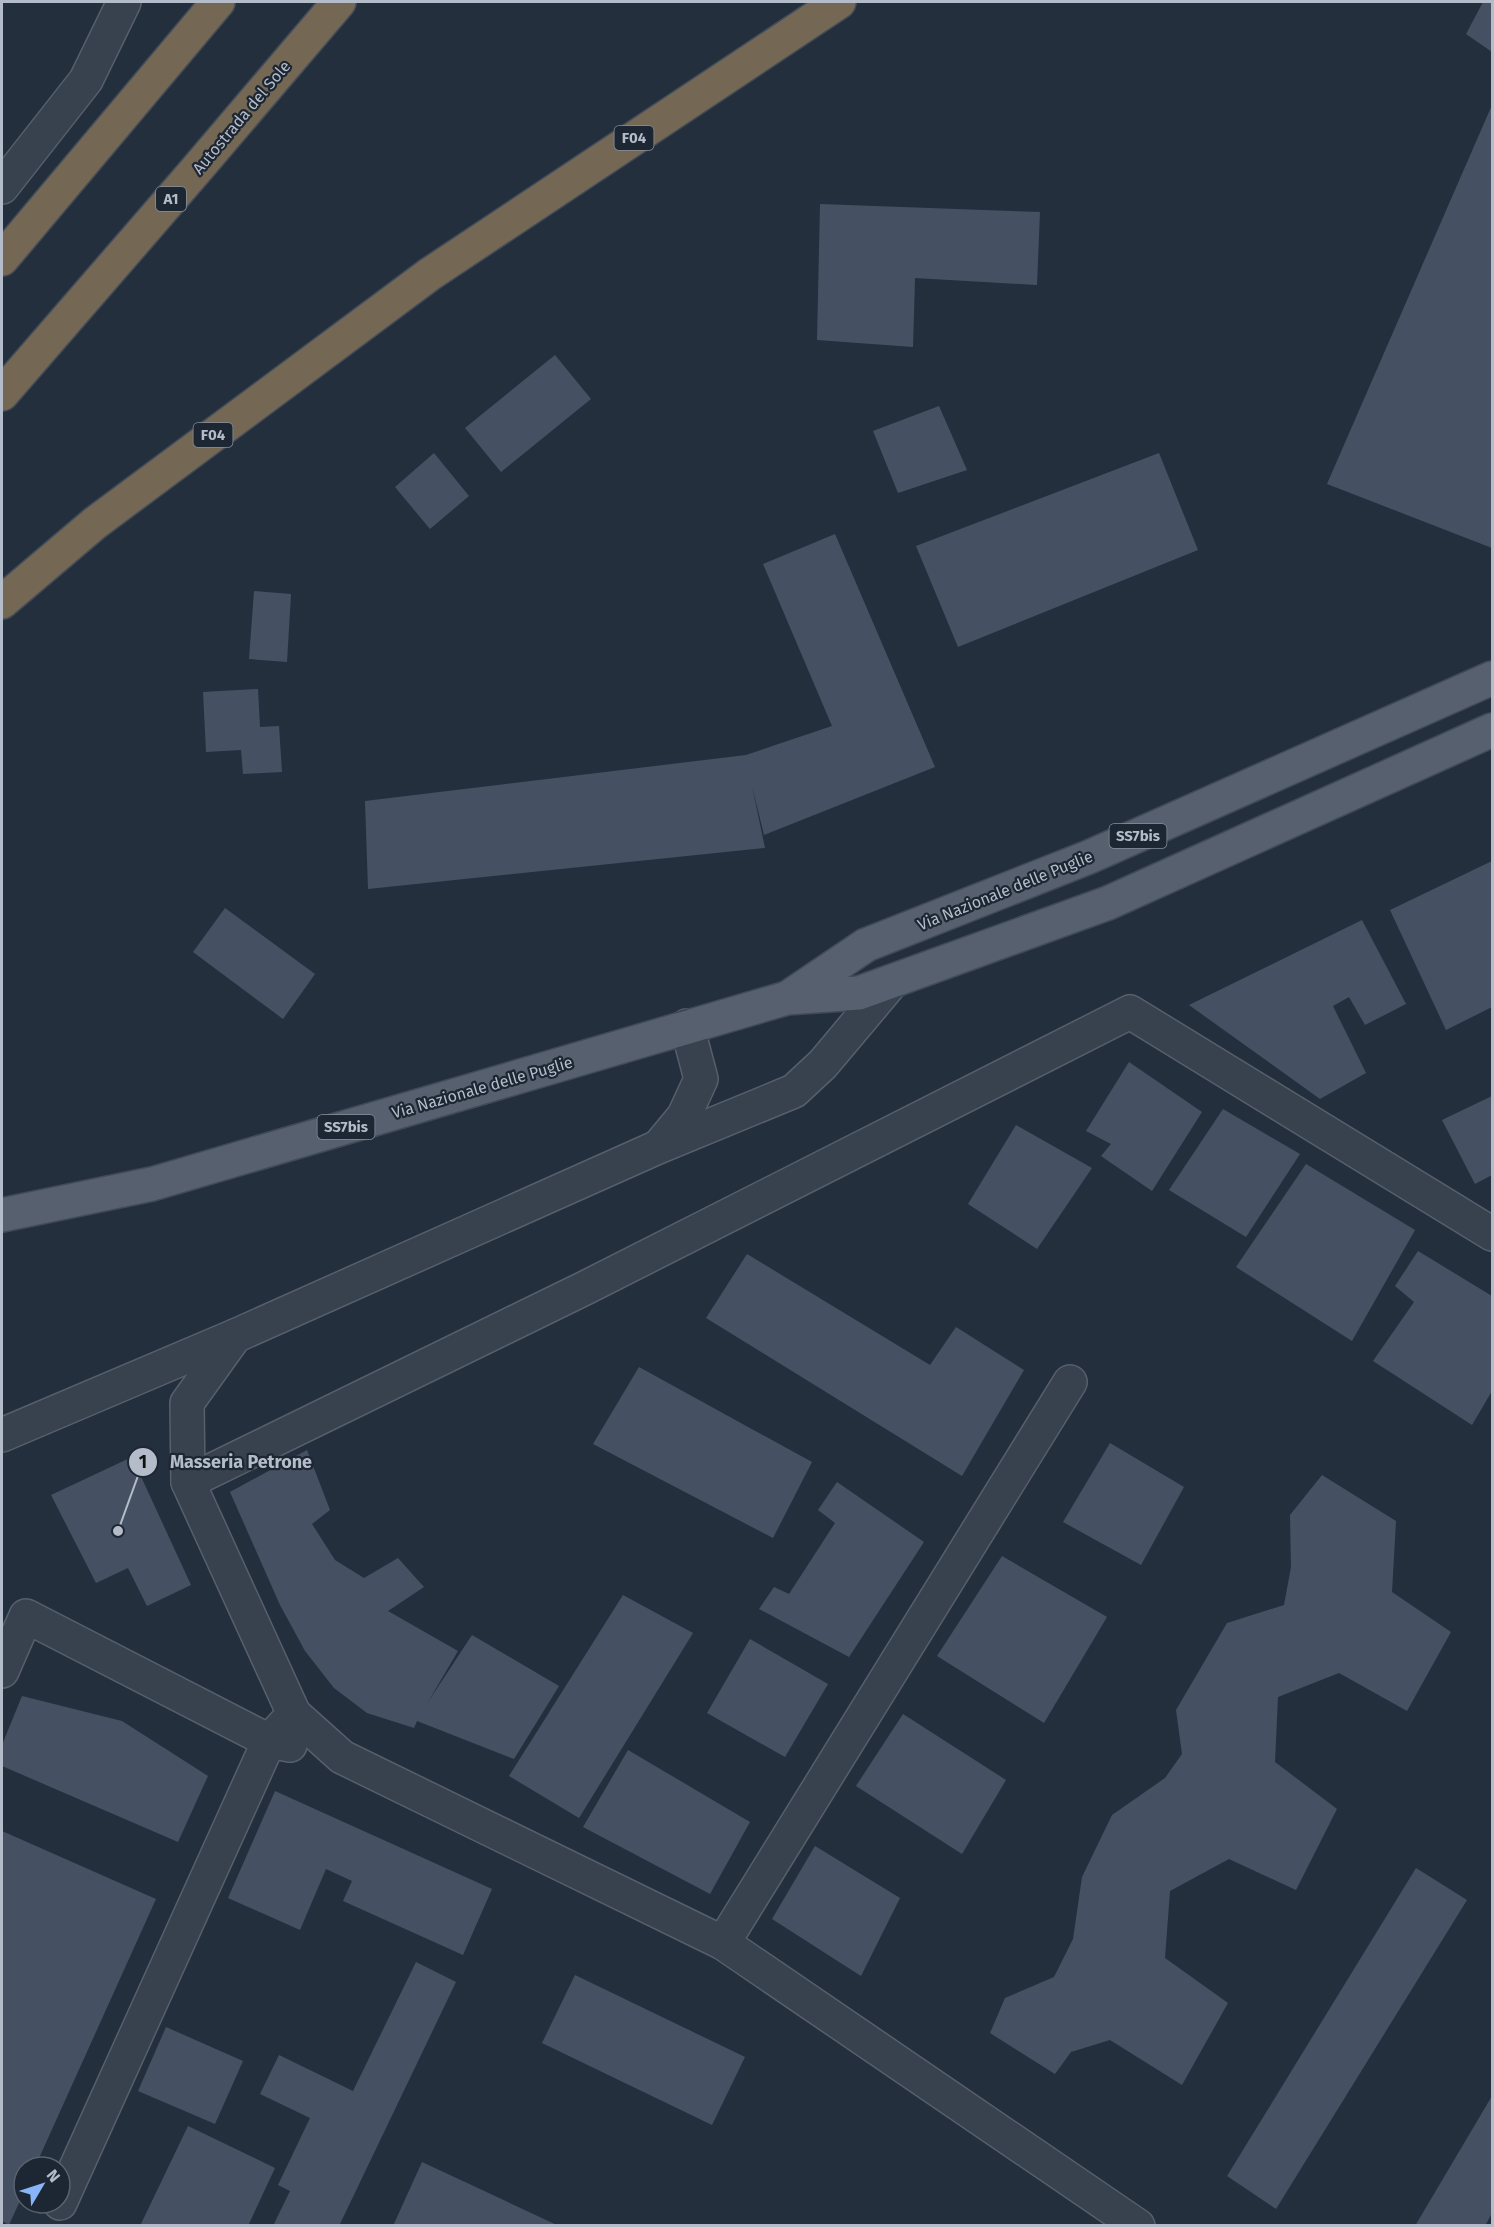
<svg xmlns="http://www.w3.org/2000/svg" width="1494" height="2227" font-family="'Fira Sans',sans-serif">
  <rect width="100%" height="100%" fill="#242f3e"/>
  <g fill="#455162">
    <path d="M1483,2H1492V52L1466,34Z"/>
    <path d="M1492,105V548L1327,484Z"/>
    <path d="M820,204L1040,212L1037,285L915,278L913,347L817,340Z"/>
    <path d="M555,355L591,399L501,472L465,428Z"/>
    <path d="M939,406L967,470L898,493L873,431Z"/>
    <path d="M434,453L469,496L430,529L395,487Z"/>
    <path d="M1159,453L1198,550L958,647L916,546Z"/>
    <path d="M835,534L935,767L764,835L752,786L765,848L368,889L365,801L746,755L832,726L763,564Z"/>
    <path d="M254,591L291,594L287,662L249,659Z"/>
    <path d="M258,689L260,727L279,726L282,772L243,774L241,750L206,752L203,692Z"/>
    <path d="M1492,861V1007L1446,1030L1390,910Z"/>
    <path d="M225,908L315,974L283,1019L193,952Z"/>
    <path d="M1362,920L1406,1004L1365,1025L1349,997L1333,1006L1366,1073L1320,1099L1189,1005Z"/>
    <path d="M1129,1062L1202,1112L1152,1191L1101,1156L1111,1144L1086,1131Z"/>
    <path d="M1492,1096V1175L1475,1184L1442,1120Z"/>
    <path d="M1223,1109L1300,1154L1246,1237L1169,1190Z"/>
    <path d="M1016,1125L1092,1168L1037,1249L968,1204Z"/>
    <path d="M1306,1164L1415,1230L1352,1341L1236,1267Z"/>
    <path d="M1418,1251L1492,1296V1391L1472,1425L1373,1361L1414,1302L1395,1286Z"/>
    <path d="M747,1254L930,1365L956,1327L1024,1370L962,1476L706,1318Z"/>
    <path d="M639,1367L812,1462L773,1538L593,1444Z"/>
    <path d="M1110,1443L1184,1487L1141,1565L1063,1522Z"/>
    <path d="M307,1450L330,1510L312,1524L335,1560L364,1578L398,1558L424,1587L388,1611L458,1651L428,1702L472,1635L559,1686L514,1759L417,1721L414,1728L367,1713L334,1688L305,1651L280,1605L230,1492Z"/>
    <path d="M132,1457L191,1585L147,1606L128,1568L96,1583L51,1495Z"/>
    <path d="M1322,1475L1396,1521L1392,1592L1451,1632L1407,1711L1339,1673L1278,1697L1275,1762L1337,1809L1296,1890L1229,1859L1170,1891L1165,1958L1228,2003L1182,2085L1110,2040L1071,2052L1055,2074L990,2033L1005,1998L1054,1977L1073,1939L1082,1877L1112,1815L1165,1778L1182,1754L1176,1710L1227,1623L1284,1605L1291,1567L1290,1515Z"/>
    <path d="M837,1482L924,1542L849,1657L759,1609L774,1587L789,1594L835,1523L818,1510Z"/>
    <path d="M1002,1556L1107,1617L1044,1723L937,1656Z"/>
    <path d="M623,1595L693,1633L579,1818L509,1776Z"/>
    <path d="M750,1639L828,1684L785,1757L707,1713Z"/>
    <path d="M22,1696L122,1721L208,1776L178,1842L2,1766V1745Z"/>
    <path d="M903,1714L1006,1780L962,1854L856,1786Z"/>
    <path d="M628,1750L750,1822L710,1894L583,1827Z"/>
    <path d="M275,1791L492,1889L463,1955L343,1901L352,1881L326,1869L300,1930L228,1898Z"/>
    <path d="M2,1831L156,1899L35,2167H24V2192L9,2225L2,2221Z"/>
    <path d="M815,1846L900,1898L861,1976L772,1919Z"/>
    <path d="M1416,1868L1467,1900L1276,2209L1227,2176Z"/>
    <path d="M416,1962L456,1982L339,2226H273L290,2191L278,2185L310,2118L260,2094L279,2055L353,2091Z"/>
    <path d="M575,1975L745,2057L712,2125L542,2043Z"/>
    <path d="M166,2027L243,2061L215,2124L138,2091Z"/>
    <path d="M1492,2096V2213L1485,2226H1415Z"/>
    <path d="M188,2126L275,2168L248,2226H140Z"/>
    <path d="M422,2162L559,2226H393Z"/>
  </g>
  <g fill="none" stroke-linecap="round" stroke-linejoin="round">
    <defs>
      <g id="minor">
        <path d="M2,187L86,80L124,2"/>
        <path d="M660,1145L684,1116L701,1079L687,1026"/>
        <path d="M235,1336L187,1403L188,1482L294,1714L342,1757L723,1943L1138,2226"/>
        <path d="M2,1435L235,1336L658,1147L794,1091L823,1064L891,983"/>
        <path d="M188,1482L585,1288L1130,1012L1492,1234"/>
        <path d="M2,1671L26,1616L269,1741L290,1745"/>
        <path d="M723,1943L1070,1382"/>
        <path d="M60,2203L269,1741L294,1714"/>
      </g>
      <g id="major">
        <path d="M789,997L866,945L1089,857L1492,678"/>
        <path d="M2,1215L152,1184L787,998L859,993L1108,903L1492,730"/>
      </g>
      <g id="highway">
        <path d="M2,259L218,2"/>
        <path d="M2,394L196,170L339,2"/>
        <path d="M2,602L95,523L430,274L839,2"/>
      </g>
    </defs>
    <use href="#minor" stroke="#565f6c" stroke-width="36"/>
    <use href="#major" stroke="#414a57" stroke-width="36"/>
    <use href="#highway" stroke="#434c59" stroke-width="36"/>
    <use href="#minor" stroke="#38414e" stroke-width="33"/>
    <use href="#major" stroke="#56606e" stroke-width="33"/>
    <use href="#highway" stroke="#746855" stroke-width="33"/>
  </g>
  <g text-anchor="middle" stroke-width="4.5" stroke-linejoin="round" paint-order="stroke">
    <g fill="#1d2633" stroke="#878f9c" stroke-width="1.5">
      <rect x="614.5" y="126" width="39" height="24" rx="4.5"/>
      <rect x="156" y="187" width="30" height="24" rx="4.5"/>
      <rect x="193.5" y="423" width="39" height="24" rx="4.5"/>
      <rect x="1109.5" y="824" width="57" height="24" rx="4.5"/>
      <rect x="317.5" y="1115" width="57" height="24" rx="4.5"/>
    </g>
    <g font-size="15" font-weight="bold" fill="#b4bcc9">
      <text x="634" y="143">F04</text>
      <text x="171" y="204">A1</text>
      <text x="213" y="440">F04</text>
      <text x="1138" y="841">SS7bis</text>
      <text x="346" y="1132">SS7bis</text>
    </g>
    <g font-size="16" fill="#b4bcc9" stroke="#1d2633">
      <text transform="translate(241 117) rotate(-50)" y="6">Autostrada del Sole</text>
      <text transform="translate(1005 890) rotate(-22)" y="6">Via Nazionale delle Puglie</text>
      <text transform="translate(482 1087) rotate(-16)" y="6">Via Nazionale delle Puglie</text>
    </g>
  </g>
  <path fill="none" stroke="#b4bcc9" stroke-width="2" d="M118 1531L143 1462"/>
  <g fill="#b4bcc9" stroke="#1d2633" stroke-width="2">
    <circle cx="118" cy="1531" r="6"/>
    <circle cx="143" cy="1462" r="15"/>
  </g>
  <g font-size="18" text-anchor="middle" font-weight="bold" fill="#111">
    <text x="143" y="1468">1</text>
  </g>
  <g font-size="18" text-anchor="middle" font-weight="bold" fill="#b4bcc9" stroke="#1d2633" stroke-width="4.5" stroke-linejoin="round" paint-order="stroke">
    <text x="241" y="1468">Masseria Petrone</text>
  </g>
  <rect width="1494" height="2227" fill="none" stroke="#b4bcc9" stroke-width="6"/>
  <g transform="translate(42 2185) rotate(51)"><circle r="28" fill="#1d2633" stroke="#59626f" stroke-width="1.5"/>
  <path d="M0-4.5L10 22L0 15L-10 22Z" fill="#8ab4f8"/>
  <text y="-9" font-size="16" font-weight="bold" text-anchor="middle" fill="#b4bcc9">N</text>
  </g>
</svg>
